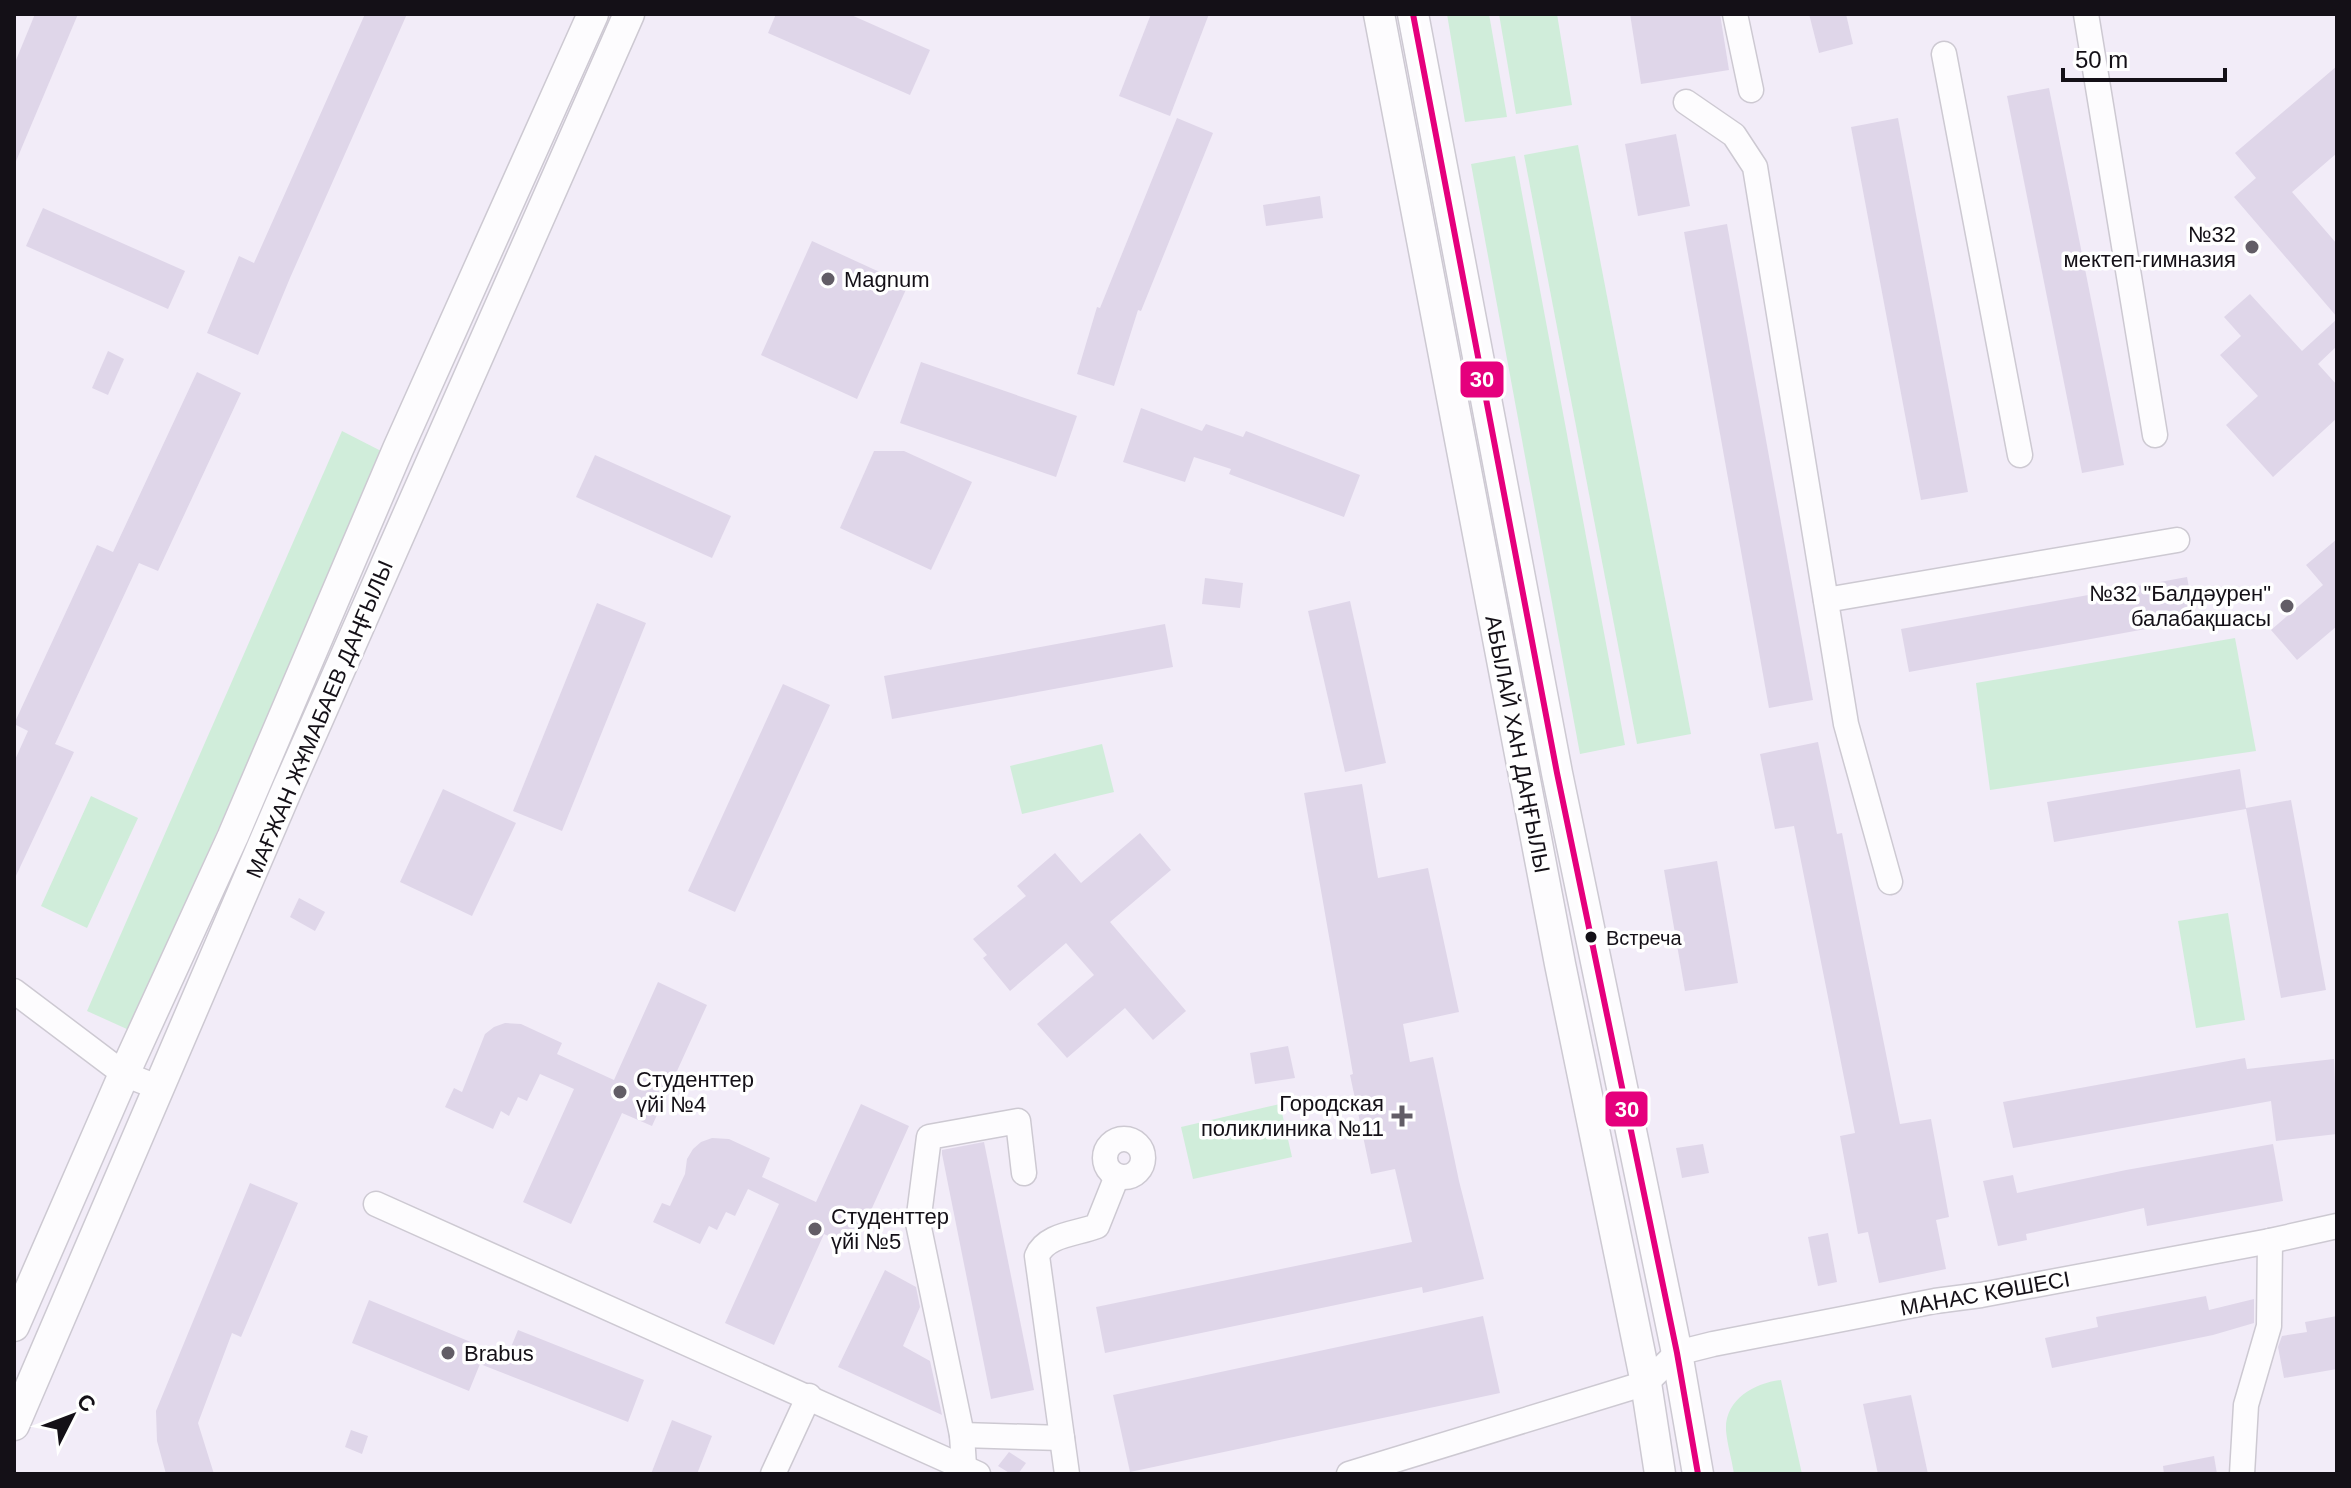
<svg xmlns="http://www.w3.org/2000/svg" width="2351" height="1488" font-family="Arial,sans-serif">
  <rect width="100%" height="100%" fill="#f2ecf8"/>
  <g fill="#d0edda">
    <path d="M1447,14H1489L1507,117L1465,122Z"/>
    <path d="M1499,14H1557L1572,105L1516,114Z"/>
    <path d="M1578,145L1691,734L1637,744L1524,155Z"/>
    <path d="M1515,156L1625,745L1580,754L1471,164Z"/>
    <path d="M342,431L385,453L129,1030L87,1011Z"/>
    <path d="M2235,638L2256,751L1990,790L1976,683Z"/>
    <path d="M1102,744L1114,792L1022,814L1010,766Z"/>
    <path d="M91,796L138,818L87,928L41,906Z"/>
    <path d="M2228,913L2245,1020L2196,1028L2178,921Z"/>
    <path d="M1280,1104L1292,1157L1193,1179L1181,1127Z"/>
    <path d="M1781,1380L1802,1474H1734C1732,1460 1727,1444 1726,1430C1725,1399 1755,1383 1781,1380Z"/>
  </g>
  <g fill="#dfd6e9">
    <path d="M35,14H78L14,166V65Z"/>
    <path d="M365,14H407L290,278L258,355L207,333L239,256L254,263Z"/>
    <path d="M776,14H849L930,50L910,95L768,33Z"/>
    <path d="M1151,14H1209L1170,116L1119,96Z"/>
    <path d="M1630,14H1720L1729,70L1641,84Z"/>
    <path d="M1809,14H1846L1853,44L1819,53Z"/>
    <path d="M2337,66V153L2292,192L2337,244V317L2234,197L2256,178L2235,153Z"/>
    <path d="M2049,88L2124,465L2082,473L2007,96Z"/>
    <path d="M1177,118L1213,133L1141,311L1138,310L1114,386L1077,374L1097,307L1100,308Z"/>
    <path d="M1898,118L1968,492L1921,500L1851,127Z"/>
    <path d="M1676,134L1690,206L1638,216L1625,144Z"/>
    <path d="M1320,196L1323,218L1266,226L1263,205Z"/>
    <path d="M43,208L185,271L168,309L26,246Z"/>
    <path d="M1727,224L1813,700L1769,708L1684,232Z"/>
    <path d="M812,241L908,285L857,399L761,355Z"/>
    <path d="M2250,294L2302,351L2337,319V346L2318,364L2337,385V418L2273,477L2226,425L2258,396L2220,355L2241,336L2224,317Z"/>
    <path d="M108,351L124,359L108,395L92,388Z"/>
    <path d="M921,362L1077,416L1056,477L900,423Z"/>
    <path d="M197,372L241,393L158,571L139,563L55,744L74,752L14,880V762L28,731L14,724L97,545L113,552Z"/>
    <path d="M1141,408L1202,431L1206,424L1243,437L1246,431L1360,475L1344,517L1229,474L1231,469L1194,457L1185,482L1123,462Z"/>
    <path d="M874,451H904L972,482L931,570L840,528Z"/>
    <path d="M595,455L731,516L712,558L576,497Z"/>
    <path d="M2337,539V626L2297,660L2271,630L2323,585L2306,565Z"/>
    <path d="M2187,577L2195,620L1909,672L1901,629Z"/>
    <path d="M1205,578L1243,583L1240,608L1202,604Z"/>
    <path d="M1350,601L1386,763L1345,772L1308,611Z"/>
    <path d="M597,603L646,623L562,831L513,811Z"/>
    <path d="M1165,624L1173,667L892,719L884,676Z"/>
    <path d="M783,684L830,705L735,912L688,891Z"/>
    <path d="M1818,742L1837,834L1842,833L1900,1124L1931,1119L1949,1217L1936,1220L1946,1269L1879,1283L1868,1232L1858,1234L1840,1136L1855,1133L1794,826L1775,829L1760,754Z"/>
    <path d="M2240,769L2246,808L2291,800L2326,990L2281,998L2246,809L2054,842L2047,802Z"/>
    <path d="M1362,784L1378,878L1428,868L1459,1012L1403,1024L1410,1062L1433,1057L1459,1181L1484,1279L1423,1293L1422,1287L1105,1353L1096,1307L1412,1242L1395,1169L1371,1174L1350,1075L1353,1074L1304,793Z"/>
    <path d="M443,789L516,823L472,916L400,882Z"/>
    <path d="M1140,833L1171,870L1110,922L1186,1011L1153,1040L1125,1008L1067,1058L1037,1024L1094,975L1066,943L1010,991L983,958L987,955L973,939L1026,896L1017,886L1055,853L1081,883Z"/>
    <path d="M1717,861L1738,983L1685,991L1664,870Z"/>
    <path d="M299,898L325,912L315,931L290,917Z"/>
    <path d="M658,982L707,1005L652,1126L622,1113L571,1224L523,1202L574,1089L540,1074L527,1101L518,1097L509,1116L501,1111L493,1129L445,1107L454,1088L462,1092L485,1034L494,1027L505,1023L521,1024L562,1043L557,1054L614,1080Z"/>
    <path d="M1288,1046L1295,1078L1255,1084L1250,1053Z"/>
    <path d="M2245,1058L2247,1069L2334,1059L2337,1134L2276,1141L2271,1101L2013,1148L2003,1102Z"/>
    <path d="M861,1104L909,1126L854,1248L824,1234L774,1345L725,1323L779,1204L748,1189L735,1216L726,1212L717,1230L709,1226L700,1244L653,1222L662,1203L670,1206L685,1174L687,1159L693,1149L701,1142L712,1138L729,1139L770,1158L762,1177L816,1202Z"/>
    <path d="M984,1142L1034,1390L991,1399L942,1154V1150Z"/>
    <path d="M1703,1144L1709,1173L1682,1178L1676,1148Z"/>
    <path d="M2273,1144L2283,1201L2147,1226L2144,1208L2026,1234L2027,1240L1998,1246L1983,1181L2013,1175L2017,1193L2126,1170Z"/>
    <path d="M250,1183L298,1203L241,1337L232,1333L198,1423L214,1474H166L157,1441L156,1411Z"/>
    <path d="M1828,1233L1837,1282L1818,1286L1808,1237Z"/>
    <path d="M885,1270L916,1287L920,1307L903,1346L930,1361L942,1415L838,1367Z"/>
    <path d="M2206,1296L2209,1310L2254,1299V1323L2213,1335L2052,1368L2045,1338L2098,1327L2096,1317Z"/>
    <path d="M369,1300L507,1357L518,1330L644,1380L628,1422L480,1364L469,1391L352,1343Z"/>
    <path d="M1483,1316L1500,1393L1130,1472L1113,1395Z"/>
    <path d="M2337,1316V1369L2284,1378L2278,1347L2282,1336L2307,1332L2305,1322Z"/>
    <path d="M1911,1395L1928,1474H1878L1863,1404Z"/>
    <path d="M672,1420L712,1436L697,1474H651Z"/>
    <path d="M351,1430L368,1436L362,1454L345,1447Z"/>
    <path d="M1009,1452L1026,1463L1018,1474H1011L998,1466Z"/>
    <path d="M2214,1456L2217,1474H2164L2163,1466Z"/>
  </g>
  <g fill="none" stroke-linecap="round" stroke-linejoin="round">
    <defs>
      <g id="minor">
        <path d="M1735,14L1751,90"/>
        <path d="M2086,14L2155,435"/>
        <path d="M1944,54L2020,455"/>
        <path d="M1686,102L1734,135L1755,167L1846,724L1890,882"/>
        <path d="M1826,600L2177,540"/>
        <path d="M14,991L124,1074L157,1087"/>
        <circle cx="1124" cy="1158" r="19"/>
        <path d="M376,1204L978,1474"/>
        <path d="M962,1435L1062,1438"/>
        <path d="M964,1466L962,1435L918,1223L929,1137L1018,1121L1024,1173"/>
        <path d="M773,1474L809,1396"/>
        <path d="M1067,1474L1037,1256C1046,1234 1077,1234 1097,1226L1117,1176"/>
        <path d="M1349,1474L1646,1383L1677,1353L1713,1344L1935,1301L1981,1295L2270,1241L2337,1226"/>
        <path d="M2242,1474L2246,1405L2269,1326L2270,1241"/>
      </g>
      <g id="major">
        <path d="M1379,14L1560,964L1646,1383L1660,1474"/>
        <path d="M1413,14L1557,773L1677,1353L1698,1474"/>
        <path d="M14,1326L124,1074L233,836L398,449L593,14"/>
        <path d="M14,1425L288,787L629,14"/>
      </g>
    </defs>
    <use href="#minor" stroke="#cdc9d2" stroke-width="27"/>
    <use href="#major" stroke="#cdc9d2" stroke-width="33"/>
    <use href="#minor" stroke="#fdfcfe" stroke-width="24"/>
    <use href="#major" stroke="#fdfcfe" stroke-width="30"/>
    <defs>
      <path id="bus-1" d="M1413,14L1557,773L1677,1353L1698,1474"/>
    </defs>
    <use href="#bus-1" stroke="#fff" stroke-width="12"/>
    <use href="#bus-1" stroke="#e5007d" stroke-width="6"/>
  </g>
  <g fill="#625d66" stroke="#fff" stroke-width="3">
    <circle cx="2252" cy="247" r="8"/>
    <circle cx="828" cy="279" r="8"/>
    <circle cx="2287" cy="606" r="8"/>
    <circle cx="620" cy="1092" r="8"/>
    <path d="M1398 1104h8v8h8v8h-8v8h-8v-8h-8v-8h8z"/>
    <circle cx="815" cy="1229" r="8"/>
    <circle cx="448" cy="1353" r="8"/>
  </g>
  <circle fill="#141017" stroke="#fff" stroke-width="3" cx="1591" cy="937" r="7"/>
  <g text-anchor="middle" stroke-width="7" stroke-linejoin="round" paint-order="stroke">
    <g font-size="20" fill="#141017" stroke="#fff" text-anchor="start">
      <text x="1606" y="945">Встреча</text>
    </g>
    <g font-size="22" fill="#141017" stroke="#fff" text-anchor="start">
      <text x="2236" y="242" text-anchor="end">№32<tspan x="2236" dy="25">мектеп-гимназия</tspan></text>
      <text x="844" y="287">Magnum</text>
      <text x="2271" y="601" text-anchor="end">№32 "Балдәурен"<tspan x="2271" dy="25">балабақшасы</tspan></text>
      <text x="636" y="1087">Студенттер<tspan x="636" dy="25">үйі №4</tspan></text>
      <text x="1384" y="1111" text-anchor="end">Городская<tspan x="1384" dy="25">поликлиника №11</tspan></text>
      <text x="831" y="1224">Студенттер<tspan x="831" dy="25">үйі №5</tspan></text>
      <text x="464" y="1361">Brabus</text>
    </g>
    <g font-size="22" fill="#141017" stroke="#fff">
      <text transform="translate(319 719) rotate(-67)" y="8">МАҒЖАН ЖҰМАБАЕВ ДАҢҒЫЛЫ</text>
      <text transform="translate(1518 744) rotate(79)" y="8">АБЫЛАЙ ХАН ДАҢҒЫЛЫ</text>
      <text transform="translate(1985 1293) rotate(-10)" y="8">МАНАС КӨШЕСІ</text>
    </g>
  </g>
  <g stroke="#fff" stroke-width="3">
    <rect x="1459" y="360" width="46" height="39" rx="8" fill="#e5007d"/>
    <rect x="1604" y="1090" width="45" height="38" rx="8" fill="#e5007d"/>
  </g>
  <g font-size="22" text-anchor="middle" font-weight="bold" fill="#fff">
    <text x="1482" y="387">30</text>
    <text x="1627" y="1117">30</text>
  </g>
  <rect width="2351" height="1488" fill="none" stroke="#141017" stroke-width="32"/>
  <g transform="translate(72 1416) rotate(48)" stroke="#ffffff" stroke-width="6" paint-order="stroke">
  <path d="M0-6L14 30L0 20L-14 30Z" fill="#141017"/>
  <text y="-12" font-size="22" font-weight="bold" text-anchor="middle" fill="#141017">С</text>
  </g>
  <path d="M2063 68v12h162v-12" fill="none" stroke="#141017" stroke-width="4"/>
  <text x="2075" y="68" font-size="24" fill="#141017" stroke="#ffffff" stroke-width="6" paint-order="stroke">50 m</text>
</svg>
